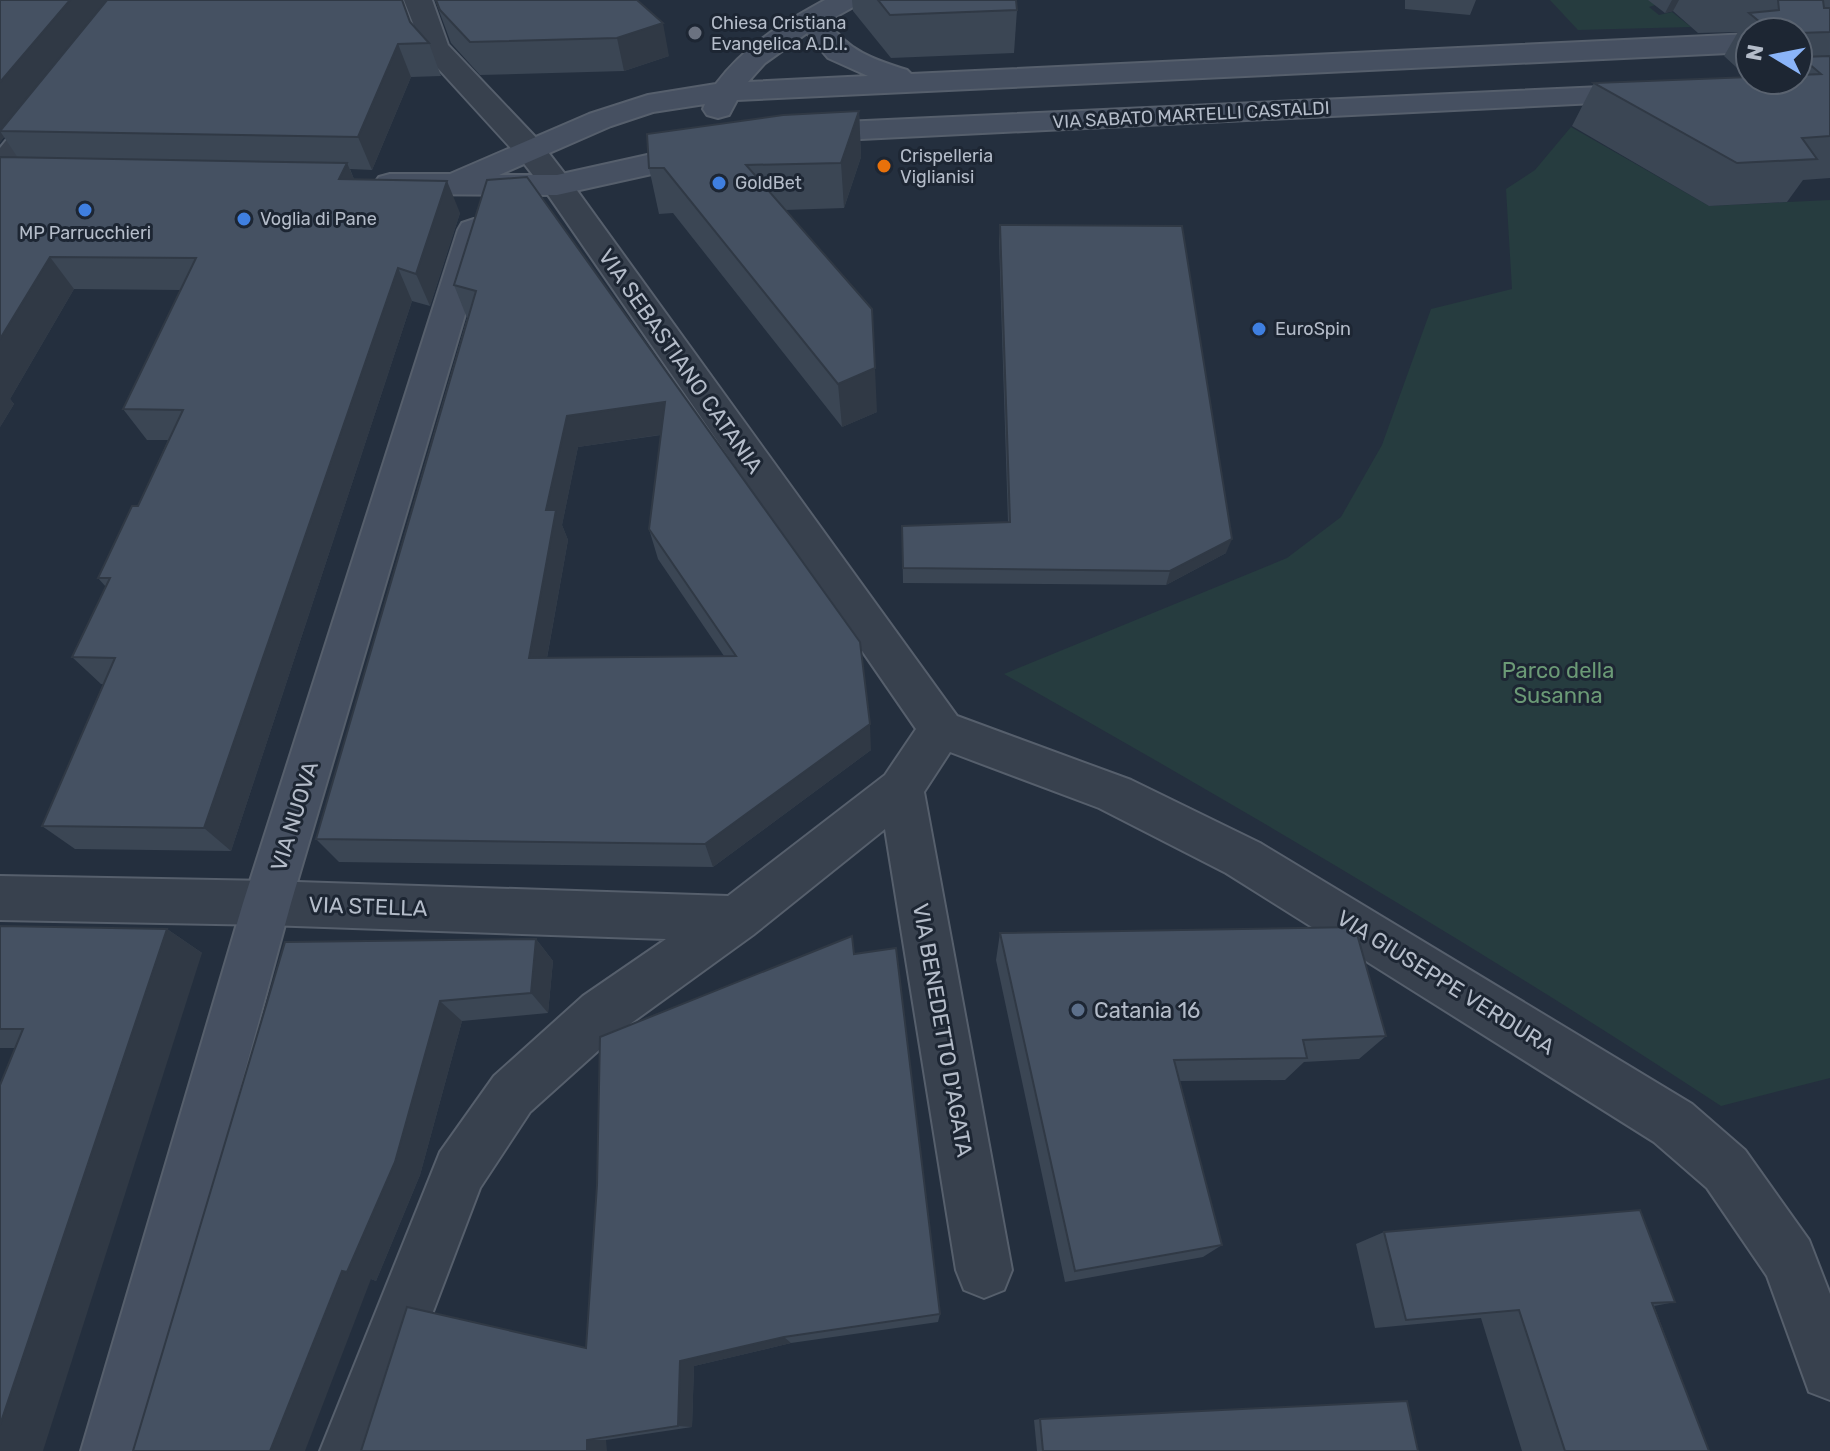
<svg xmlns="http://www.w3.org/2000/svg" width="1830" height="1451" font-family="Rubik,sans-serif">
  <rect width="100%" height="100%" fill="#242f3e"/>
  <g fill="#263c3f">
    <path d="M1550,0H1670L1649,7L1659,15L1672,12L1691,27L1578,30Z"/>
    <path d="M1571,127L1709,206L1830,200V1078L1721,1106C1488,953 1247,811 1004,674L1287,558L1341,517L1382,445L1431,309L1512,289L1506,189L1535,170Z"/>
  </g>
  <g fill="none" stroke-linecap="round" stroke-linejoin="round">
    <defs>
      <g id="street">
        <path d="M404,0H432L448,45L541,143L568,178L957,716L1131,780L1260,843L1692,1104L1745,1150L1809,1240L1830,1294V1400L1809,1392L1767,1276L1707,1188L1654,1142L1226,873L1099,808L950,752L924,792L1012,1270L1004,1290L984,1298L964,1290L956,1270L885,829L753,935L619,1032L530,1112L480,1188L380,1451H320L440,1152L494,1076L583,996L666,939L267,925L0,920V876L267,881L728,896L885,775L916,729L546,192L519,157L425,54Z"/>
        <path d="M51,96L62,99L66,105L11,175L0,178V148L40,99Z"/>
      </g>
      <g id="secondary">
        <path d="M825,0H859L855,6L828,21C847,51 875,60 907,70L911,74L1750,34V52L737,100L729,115L718,118L707,115L703,109L705,104L653,112L611,126L499,175H557L706,142L717,145L722,152L717,159L706,162L557,195L390,194L379,191L374,184L379,177L390,174H450L589,114L648,95L716,84C745,45 783,23 825,0ZM807,33L828,58L868,76L748,82L765,63Z"/>
        <path d="M1646,85L1657,88L1661,94L1657,100L800,142L789,140L785,133L789,126L800,124Z"/>
        <path d="M474,219L486,223L490,230L291,903L141,1451H81L243,903L458,230L462,223Z"/>
      </g>
    </defs>
    <use href="#street" stroke="#565f6c" stroke-width="4"/>
    <use href="#secondary" stroke="#565f6c" stroke-width="4"/>
    <use href="#street" fill="#38414e" fill-rule="evenodd"/>
    <use href="#secondary" fill="#465061" fill-rule="evenodd"/>
  </g>
  <g fill="#3b4654" fill-rule="evenodd">
    <path d="M0,0L410,22L429,43L441,76L411,77L372,170L350,169L354,179L460,213L430,306L412,301L231,851L75,849L42,826L103,684H101L72,657L106,587L98,578L138,506L168,440H147L123,409L180,290L74,289L10,399L14,404L0,427L18,158L4,137L0,142Z"/>
    <path d="M435,0H637L669,56L624,71L480,75L451,43Z"/>
    <path d="M852,0H1016L1017,10L1014,53L891,58L853,11Z"/>
    <path d="M1405,0H1476L1470,15L1405,9Z"/>
    <path d="M1648,0H1830V178L1803,180L1787,202L1709,206L1572,126L1594,83L1747,77L1724,56L1738,32L1698,33L1673,11L1665,13ZM1750,32H1798V80H1750Z"/>
    <path d="M859,111L861,157L844,208L785,210L877,412L842,427L673,213L659,214L649,168Z"/>
    <path d="M527,177L871,750L713,867L339,862L316,839L467,318L454,285ZM661,435L649,529L658,559L724,656L547,658L568,540L562,525L578,447Z"/>
    <path d="M1000,225L1226,553L1166,585L903,583L902,526L1008,522L999,241Z"/>
    <path d="M0,926L167,929L202,953L16,1048H0Z"/>
    <path d="M1000,933L1386,1036L1359,1059L1304,1062L1285,1080L1180,1081L1222,1245L1203,1257L1065,1282L996,960Z"/>
    <path d="M536,939L553,961L548,1013L462,1021L420,1175L376,1281L371,1279L285,942Z"/>
    <path d="M854,954L940,1314L938,1322L791,1343L694,1366L692,1427L606,1440L361,1451L586,1348Z"/>
    <path d="M1384,1232L1675,1302L1654,1306L1709,1451H1522L1481,1318L1375,1328L1356,1244Z"/>
    <path d="M1040,1419L1418,1451H1037L1034,1420Z"/>
  </g>
  <g fill="#303945">
    <path d="M70,0H117L0,131L4,137L0,142V82Z"/>
    <path d="M1672,0H1679L1673,11L1665,13Z"/>
    <path d="M663,23L669,56L624,71L617,38Z"/>
    <path d="M398,44L411,77L372,170L358,137Z"/>
    <path d="M859,111L861,157L844,208L841,163Z"/>
    <path d="M347,163L361,195L339,179Z"/>
    <path d="M447,181L460,213L430,306L416,274Z"/>
    <path d="M50,257L74,289L10,399L14,404L0,427V339Z"/>
    <path d="M398,268L412,301L231,851L204,828Z"/>
    <path d="M875,368L877,412L842,427L838,384Z"/>
    <path d="M665,402L672,433L578,447L562,525L568,540L542,685L529,658L546,510L567,416Z"/>
    <path d="M1232,539L1226,553L1166,585L1170,571Z"/>
    <path d="M870,724L871,750L713,867L705,844Z"/>
    <path d="M167,929L202,953L43,1451H0V1425Z"/>
    <path d="M536,939L553,961L548,1013L531,993Z"/>
    <path d="M440,1001L462,1021L420,1175L376,1281L371,1279L305,1451H270L342,1271Z"/>
    <path d="M784,1337L791,1343L694,1366L692,1427L678,1426L680,1361Z"/>
    <path d="M587,1440H606L607,1451H587Z"/>
  </g>
  <g fill="#455162" stroke="#303945" stroke-width="2" fill-rule="evenodd">
    <path d="M0,0H70L0,82Z"/>
    <path d="M107,0H402L410,22L429,43L398,44L358,137L0,131Z"/>
    <path d="M436,0H637L663,23L617,38L470,42L440,10Z"/>
    <path d="M878,0H1016L1017,10L890,15Z"/>
    <path d="M1778,0H1823L1824,8H1830V32L1798,33V32H1772L1749,13L1779,10Z"/>
    <path d="M1830,56V136L1802,138L1817,159L1737,163L1594,83L1750,77V80H1798V75L1821,74L1801,57Z"/>
    <path d="M859,111L841,163L746,165L872,309L875,368L838,384L664,168H649L647,134L783,115Z"/>
    <path d="M0,157L347,163L339,179L447,181L416,274L398,268L204,828L42,826L115,658L72,657L110,578H98L132,506H138L183,410L123,409L196,258L50,257L0,339Z"/>
    <path d="M527,177L860,642L870,724L705,844L316,839L476,291L454,285L487,180ZM665,402L649,529L736,656L529,658L556,510H546L567,416Z"/>
    <path d="M1000,225L1182,226L1232,539L1170,571L903,568L902,526L1010,522Z"/>
    <path d="M0,926L167,929L0,1425V1085L23,1029H0Z"/>
    <path d="M1355,927L1386,1036L1303,1040L1307,1058L1174,1060L1222,1245L1075,1271L1000,933Z"/>
    <path d="M852,936L854,954L896,948L940,1314L784,1337L680,1361L678,1426L587,1440V1451H361L407,1307L586,1348L597,1185L600,1037Z"/>
    <path d="M536,939L531,993L440,1001L395,1162L347,1272L342,1271L270,1451H133L285,942Z"/>
    <path d="M1640,1210L1675,1302L1652,1303L1709,1451H1565L1519,1310L1406,1320L1384,1232Z"/>
    <path d="M1407,1401L1418,1451H1043L1040,1419Z"/>
  </g>
  <circle fill="#6b7280" stroke="#1d2633" stroke-width="3" cx="695" cy="33" r="8"/>
  <circle fill="#e8710a" stroke="#1d2633" stroke-width="3" cx="884" cy="166" r="8"/>
  <g fill="#3f7fe0" stroke="#1d2633" stroke-width="3">
    <circle cx="719" cy="183" r="8"/>
    <circle cx="85" cy="210" r="8"/>
    <circle cx="244" cy="219" r="8"/>
    <circle cx="1259" cy="329" r="8"/>
  </g>
  <circle fill="#5c6f8a" stroke="#1d2633" stroke-width="3" cx="1078" cy="1010" r="8"/>
  <g text-anchor="middle" stroke-width="6" stroke-linejoin="round" paint-order="stroke">
    <g font-size="18" fill="#b4bcc9" stroke="#1d2633" text-anchor="start">
      <text x="711" y="29">Chiesa Cristiana<tspan x="711" dy="21">Evangelica A.D.I.</tspan></text>
      <text x="900" y="162">Crispelleria<tspan x="900" dy="21">Viglianisi</tspan></text>
      <text x="735" y="189">GoldBet</text>
      <text x="260" y="225">Voglia di Pane</text>
      <text x="85" y="239" text-anchor="middle">MP Parrucchieri</text>
      <text x="1275" y="335">EuroSpin</text>
    </g>
    <g font-size="18" fill="#b4bcc9" stroke="#1d2633">
      <text transform="translate(1191 115) rotate(-3)" y="6">VIA SABATO MARTELLI CASTALDI</text>
    </g>
    <g font-size="22" fill="#b4bcc9" stroke="#1d2633">
      <text transform="translate(681 361) rotate(55)" y="8">VIA SEBASTIANO CATANIA</text>
      <text transform="translate(294 816) rotate(-73)" y="8">VIA NUOVA</text>
      <text transform="translate(368 906) rotate(2)" y="8">VIA STELLA</text>
      <text transform="translate(1446 982) rotate(32)" y="8">VIA GIUSEPPE VERDURA</text>
      <text transform="translate(943 1030) rotate(80)" y="8">VIA BENEDETTO D'AGATA</text>
    </g>
    <g font-size="22" fill="#6b9a76" stroke="#1d2633">
      <text x="1558" y="678">Parco della<tspan x="1558" dy="25">Susanna</tspan></text>
    </g>
    <g font-size="22" fill="#b4bcc9" stroke="#1d2633" text-anchor="start">
      <text x="1094" y="1018">Catania 16</text>
    </g>
  </g>
  <g transform="translate(1774 56) rotate(280)"><circle r="38" fill="#1d2633" stroke="#59626f" stroke-width="2"/>
  <path d="M0-6L14 30L0 20L-14 30Z" fill="#8ab4f8"/>
  <text y="-12" font-size="22" font-weight="bold" text-anchor="middle" fill="#b4bcc9">N</text>
  </g>
</svg>
